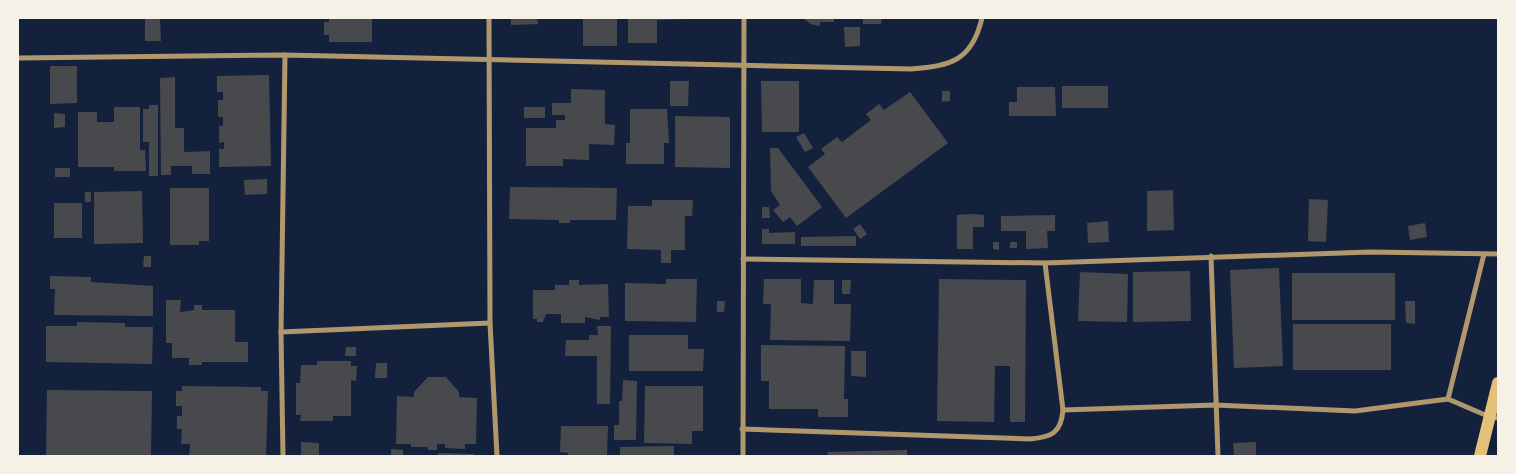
<svg xmlns="http://www.w3.org/2000/svg" width="1516" height="474" font-family="'Varela Round',sans-serif">
  <rect width="100%" height="100%" fill="#14213d"/>
  <g fill="#48494c">
    <path d="M145,18H160L161,41H145Z"/>
    <path d="M329,18H372V42H329V35H324V22H329Z"/>
    <path d="M511,18H537L538,24L511,25Z"/>
    <rect x="583" y="18" width="34" height="28"/>
    <path d="M628,18H692V19L657,20V43H628Z"/>
    <path d="M802,18H834V22H820L819,26L811,24Z"/>
    <path d="M863,18H882L881,24H863Z"/>
    <path d="M844,27H860V46L845,47Z"/>
    <path d="M50,66H77V103L50,104Z"/>
    <path d="M269,75L271,166L219,167V149H224V142L219,143V126H223V117H218V100H223V92H217V76Z"/>
    <path d="M175,77V128H184V152L210,151V174H192V166H171V175H161L160,78Z"/>
    <path d="M670,81H689L688,106H670Z"/>
    <path d="M761,81H799V132H762Z"/>
    <rect x="1062" y="86" width="46" height="22"/>
    <path d="M1017,87H1055L1056,116H1009V102H1017Z"/>
    <path d="M571,89L605,90V124L615,125L614,145L589,144V160L563,159V166H526V128H556V120H565V115H552V103H571Z"/>
    <path d="M942,91H950V101L942,102Z"/>
    <path d="M910,92L948,143L846,218L808,167L825,154L821,149L837,137L842,142L871,120L866,114L879,104L884,110Z"/>
    <path d="M149,105H158V176H149V142H143V109H149Z"/>
    <path d="M114,107H140V150H145L146,171H114V167H78V112H97V122H114Z"/>
    <rect x="524" y="107" width="21" height="11"/>
    <path d="M630,109H667L669,143H664V164H626V143H630Z"/>
    <path d="M54,113L65,114V127L54,128Z"/>
    <path d="M675,116L730,117V168L675,167Z"/>
    <path d="M804,133L813,148L805,152L796,137Z"/>
    <path d="M770,148H778L822,207L797,226L790,217L783,222L773,210L780,205L771,191Z"/>
    <rect x="55" y="168" width="15" height="9"/>
    <path d="M267,179V194L245,195L244,180Z"/>
    <path d="M510,187L617,188L616,220H570V223H559V220L509,219Z"/>
    <path d="M170,188H209V241H199V245H170Z"/>
    <path d="M1173,190L1174,230L1147,231V191Z"/>
    <path d="M142,191L143,243L94,244V192Z"/>
    <rect x="85" y="192" width="6" height="10"/>
    <path d="M1309,199L1328,200L1326,242L1308,241Z"/>
    <path d="M652,200H693L692,216H685V250H671V263H661V250L627,249L628,206H652Z"/>
    <rect x="54" y="203" width="28" height="35"/>
    <path d="M762,207H769L770,218H762Z"/>
    <path d="M973,214L984,215V227H973V249H957V215Z"/>
    <path d="M1055,215V231H1047L1048,248L1026,249V231H1001V216Z"/>
    <path d="M1108,221L1109,242L1088,243L1087,223Z"/>
    <path d="M1425,223L1427,237L1410,240L1408,226Z"/>
    <path d="M860,224L867,234L860,239L853,229Z"/>
    <path d="M762,229H769V233L795,232V244H762Z"/>
    <path d="M856,236V246H801V237Z"/>
    <path d="M993,242H999V250L993,249Z"/>
    <rect x="1010" y="242" width="7" height="6"/>
    <path d="M144,256H151V267H143Z"/>
    <path d="M1279,268L1283,366L1234,368L1230,270Z"/>
    <path d="M1190,271L1191,321L1133,322V272Z"/>
    <path d="M1080,272L1128,274L1127,322L1078,321Z"/>
    <rect x="1292" y="273" width="103" height="47"/>
    <path d="M50,276L91,277V282L153,286V316L54,315L55,289H50Z"/>
    <path d="M666,279H697L696,322L625,321V283L666,284Z"/>
    <path d="M764,279H801V303L813,304L814,280H834V304H851L850,341L770,340L771,304H763Z"/>
    <path d="M939,279L1026,280L1025,422H1010V366H995L994,422L937,421Z"/>
    <path d="M569,280H579V285L608,284L609,317H600V320L585,317V323H561V314H546L543,322H537V319H533V290H555V285H569Z"/>
    <path d="M842,280H851L850,294H842Z"/>
    <path d="M166,300H181L180,312L194,310V305H202V310H235V342H248V362H202V365H189V358H172V343H166Z"/>
    <path d="M717,301H725L724,312H717Z"/>
    <path d="M1405,301H1415V324L1406,323Z"/>
    <path d="M77,322L125,323V327H153L152,364L46,362V326H77Z"/>
    <rect x="1293" y="324" width="98" height="46"/>
    <path d="M597,326H611L610,404H597V356H565L566,340H589V335H598Z"/>
    <path d="M629,335H688V349H704L703,371H629Z"/>
    <path d="M761,345L845,346L844,399H848V417H818V409H769V381H761Z"/>
    <path d="M346,347H356V356H345Z"/>
    <path d="M851,351H866V377L851,376Z"/>
    <path d="M317,361H351V366H357L356,381L351,380V416H333V421H300L301,415H296V383H300L301,365H317Z"/>
    <path d="M376,363H387V378H375Z"/>
    <path d="M428,377H446L459,392V397L477,398L476,444H465V449L445,448V444H437V450H428L427,447H411V444H396L397,396L414,397V392Z"/>
    <path d="M623,380L637,381L636,440H614V425H619V401H622Z"/>
    <path d="M182,386L261,387V391H268L266,456H189L190,444H181L182,429H177V416H182V406H176V391H182Z"/>
    <path d="M645,386H703V431H692V444L644,443Z"/>
    <path d="M47,390L152,391L151,456H46Z"/>
    <path d="M561,426H608L607,456H568V453L560,452Z"/>
    <path d="M301,442L319,443V456H301Z"/>
    <path d="M1256,442V456H1234L1233,443Z"/>
    <path d="M674,446V456H620V447Z"/>
    <path d="M391,449L403,450V456H391Z"/>
    <path d="M907,450V456H828L827,452Z"/>
    <path d="M438,453L474,454V456H438Z"/>
  </g>
  <g fill="none" stroke-linecap="round" stroke-linejoin="round">
    <g stroke="#b1986c" stroke-width="5">
      <path d="M489,18L490,323L497,456"/>
      <path d="M18,58L285,55L911,69C952,66 972,60 982,18"/>
      <path d="M1211,256L1218,456"/>
      <path d="M743,259L1045,263L1370,252L1498,254"/>
      <path d="M281,332L490,323"/>
      <path d="M1448,399L1484,254"/>
      <path d="M1063,410L1215,405L1355,411L1448,399L1490,417L1498,418"/>
      <path d="M742,429L1030,439C1052,437 1061,433 1063,410L1045,263"/>
      <path d="M283,456L281,332L285,55"/>
      <path d="M743,456L744,18"/>
    </g>
    <path stroke="#e5c07b" stroke-width="12" d="M1480,456L1498,383"/>
  </g>
  <rect width="1516" height="474" fill="none" stroke="#f6f1e7" stroke-width="38"/>
</svg>
